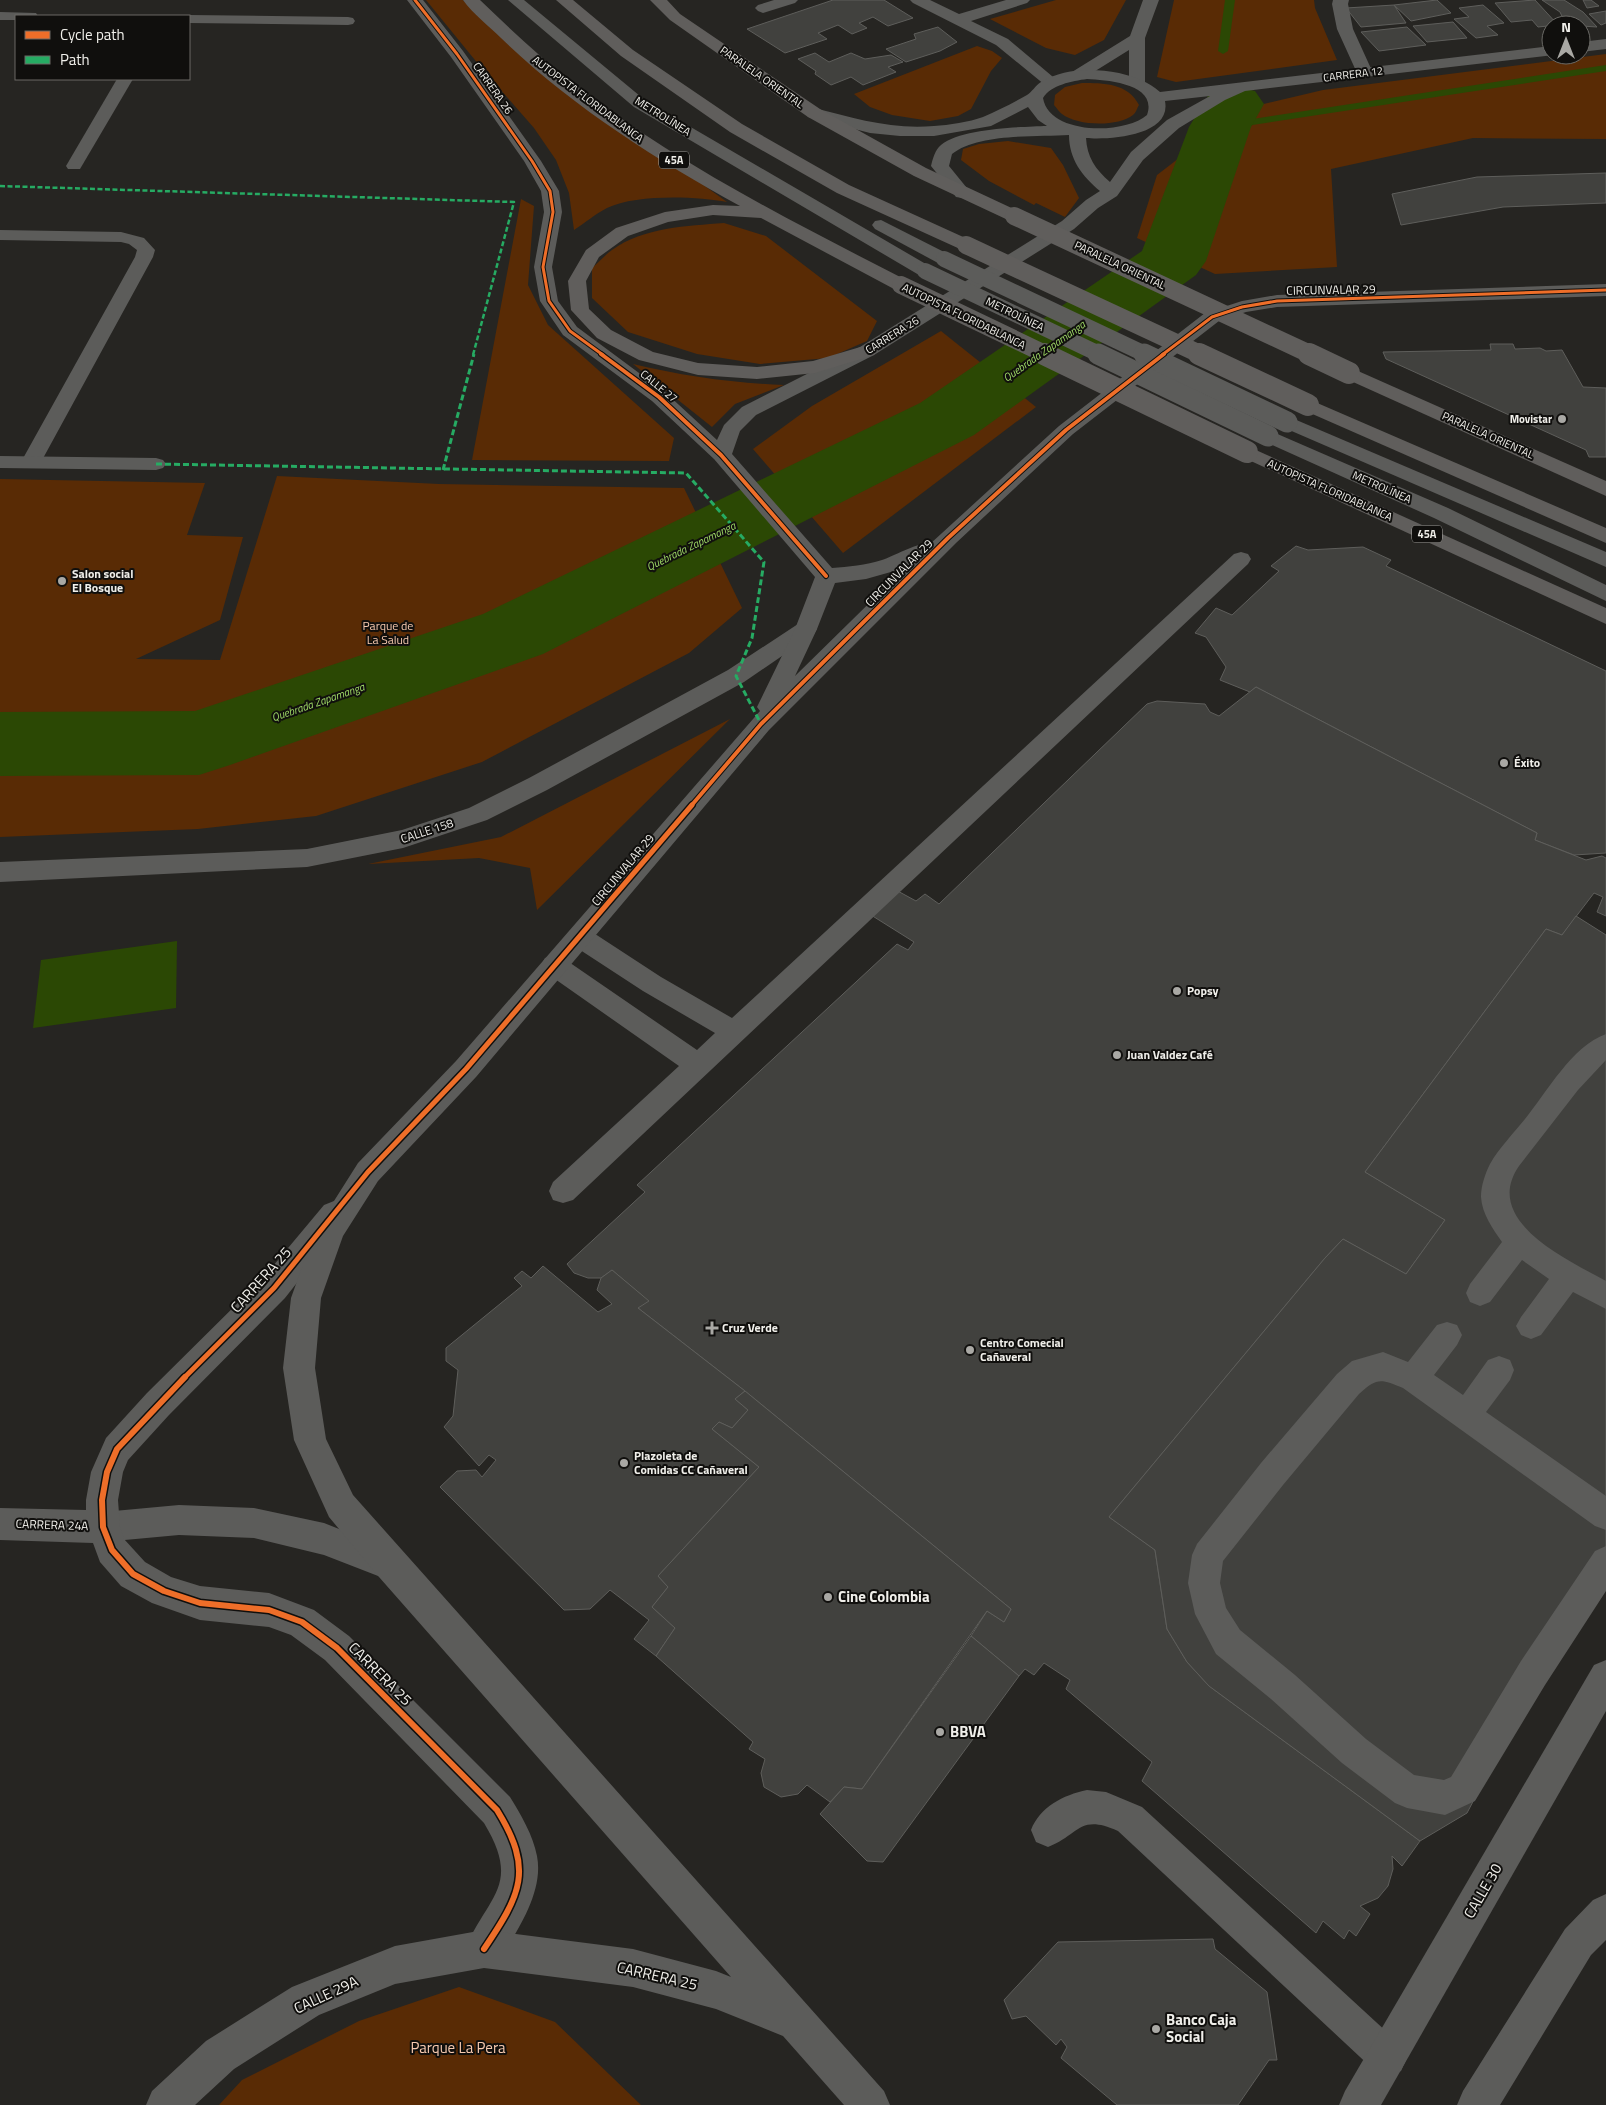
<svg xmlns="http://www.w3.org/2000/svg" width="1606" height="2105" font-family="'Titillium Web',sans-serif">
  <rect width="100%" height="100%" fill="#262522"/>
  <g fill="#592b05">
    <path d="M426,0H463L479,15L612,119L727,202C696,196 635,194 607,208C595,214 585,223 574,230L569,193L556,160L534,128L479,65Z"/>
    <path d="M1056,0H1126L1104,40L1075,55L1046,48L990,19Z"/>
    <path d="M1174,0H1314L1315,8L1337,60L1176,82L1157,77Z"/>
    <path d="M977,46L992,51L1002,58L991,71L971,109L958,116L930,121L892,115L870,107L854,94Z"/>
    <path d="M1606,54V139L1473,138L1331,169L1337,267L1215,274L1137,238L1157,175L1243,109L1323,90Z"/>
    <path d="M1082,83C1103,83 1128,83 1139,105C1137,108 1136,113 1133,115C1118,127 1077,126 1062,114C1059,112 1057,108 1054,105L1055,95L1065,87Z"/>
    <path d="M1008,141L1051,148L1063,165L1079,198L1065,217L1036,203L1034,205L989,181L961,160L963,149L979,144Z"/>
    <path d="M521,199L534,206L528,285L548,325L674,438L669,461L472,460Z"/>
    <path d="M724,223L766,236L877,321L867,341L828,358L760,364L697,354L628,332L592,298V268C599,262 605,255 612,250C644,227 687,226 724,223Z"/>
    <path d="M941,331L1036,407L843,553L753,449L812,406Z"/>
    <path d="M633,364C683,376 733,383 784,385L735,404L712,427Z"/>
    <path d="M277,476L439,484L684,488L742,608L689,653L482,762L316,816L198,829L0,837V479L205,483L187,535L243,537L220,620L136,659L220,660Z"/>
    <path d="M730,719L537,910L530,868L479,858L368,864L501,837Z"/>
    <path d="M459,1987L555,2022L641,2105H219L242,2080L359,2021Z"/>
  </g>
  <path fill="#2b4804" d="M177,941L176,1008L33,1028L41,960Z"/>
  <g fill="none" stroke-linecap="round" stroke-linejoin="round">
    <g fill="#2b4804" fill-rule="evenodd">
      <path d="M1225,0H1235L1228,51L1223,54L1218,51Z"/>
      <path d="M1606,65V71L1220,130L1215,127L1220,124Z"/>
    </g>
    <path fill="#2b4804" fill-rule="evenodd" d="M1233,86L1255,91L1264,104L1251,127L1206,261L1196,275L974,435L543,654L230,765L199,775L0,776V712L195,711L483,614L920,403L1142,251L1189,127L1211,91Z"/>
  </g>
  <g fill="#41413e" stroke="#5e5e5b">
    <path d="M833,0H884L913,18L888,26L873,17L859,23L867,28L852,34L838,25L818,33L827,39L785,53L747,29Z"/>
    <path d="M1437,0L1451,13L1411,21L1394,5Z"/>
    <path d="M1535,0L1558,25L1538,27L1532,20L1511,22L1495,3Z"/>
    <path d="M1542,0H1564L1583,12L1597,27L1566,25L1560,12Z"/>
    <path d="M1583,0H1591L1599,6L1587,8Z"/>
    <path d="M1394,5L1406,23L1361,27L1346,8Z"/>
    <path d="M1483,5L1504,23L1487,26L1498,35L1476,38L1454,19L1469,17L1459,8Z"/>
    <path d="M1606,11V23L1601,25L1589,14Z"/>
    <path d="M1453,22L1467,38L1427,42L1413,26Z"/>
    <path d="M938,27L957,42L940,51L906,62L886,49L916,39L914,34Z"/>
    <path d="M1407,27L1426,45L1379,51L1361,32Z"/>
    <path d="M815,53L829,62L851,53L865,59L891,55L903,62L888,67L896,72L863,85L851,77L831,85L815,74L816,71L798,59Z"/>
    <path d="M1606,173V203L1503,207L1401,225L1392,194L1477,177Z"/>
    <path d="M1490,344H1513L1515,349L1540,348L1546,351L1562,350L1583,387L1606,388V457H1589L1586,450L1386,359L1383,352L1491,350Z"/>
    <path d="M1296,546L1308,550L1363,547L1391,560L1386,566L1606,671V853L1574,855L1535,840L1537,833L1256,687L1250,692L1220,680L1226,667L1206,637L1195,633L1216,608L1232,615L1279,571L1271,566Z"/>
    <path d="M1256,687L1537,833L1535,840L1586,860L1602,856L1606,858V916L1597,912L1603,897L1594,893L1562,935L1546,929L1365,1172L1445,1220L1406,1274L1343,1239L1325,1258L1109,1517L1155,1550L1167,1629L1187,1662L1209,1686L1420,1841L1402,1866L1392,1856L1393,1869L1388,1886L1378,1898L1360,1906L1370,1914L1356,1936L1349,1930L1344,1939L1323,1921L1316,1933L1142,1781L1152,1762L1066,1689L1070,1680L1044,1663L1034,1675L1025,1669L1019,1676L971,1636L987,1611L1004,1622L1011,1609L745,1391L638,1308L644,1297L612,1270L601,1278H588L574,1273L567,1264L645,1192L637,1185L897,944L908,950L914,942L871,915L894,889L916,901L925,894L939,904L1147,704L1157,701L1205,704L1210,712L1219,716Z"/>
    <path d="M1576,916L1606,935V1549L1467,1813L1420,1841L1209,1686L1187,1662L1167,1629L1155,1550L1109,1517L1325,1258L1343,1239L1406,1274L1445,1220L1365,1172L1546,929L1562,935Z"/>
    <path d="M543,1266L598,1312L612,1304L597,1290L601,1278L612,1270L649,1301L638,1308L745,1391L735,1399L748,1410L732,1428L719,1422L712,1429L759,1467L658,1576L668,1587L652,1607L675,1628L656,1656L634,1639L649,1620L610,1590L590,1609L564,1610L440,1487L457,1471L476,1470L482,1477L496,1460L489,1455L479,1466L444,1427L453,1416L458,1370L446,1361V1348L522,1286L514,1278L522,1271L531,1278Z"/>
    <path d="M745,1391L1011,1609L1004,1622L987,1611L862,1789L844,1787L830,1802L807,1785L798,1794L781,1797L764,1787L761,1773L765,1759L749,1749L753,1742L656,1656L675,1628L652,1607L668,1587L658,1576L759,1467L712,1429L719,1422L732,1428L748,1410L735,1399Z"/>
    <path d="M971,1636L1019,1676L883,1862L867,1861L820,1814L844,1787L862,1789Z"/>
    <path d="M1213,1939L1215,1949L1267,1992L1277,2060H1269L1238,2105H1117L1061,2058L1067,2047L1061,2039L1056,2045L1026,2016L1012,2019L1004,2000L1058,1942Z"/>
  </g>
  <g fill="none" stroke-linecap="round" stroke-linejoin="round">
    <g fill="#5c5c5a" fill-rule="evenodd">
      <path d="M508,0H524L646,101L931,267L934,271L931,275L925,276L919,275L634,107Z"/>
      <path d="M0,12L36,13L38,16H16V20H0Z"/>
      <path d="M189,15L348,17L353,18L355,21L353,24L348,25L189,23V16H184Z"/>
      <path d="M117,79H133L80,169H68L66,166Z"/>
      <path d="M881,220L950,255L953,259L950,263L944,264L938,263L875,229L872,225L875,221Z"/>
      <path d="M0,230L121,232L144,238L155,250L153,257L41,462L38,466L31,468L24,466L21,462L135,257L137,250L129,244L121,242L0,240Z"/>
      <path d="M1287,416L1606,552V567L1280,426L1277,422L1280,418Z"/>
      <path d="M1268,430L1448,508L1606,585V601L1434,518L1261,440L1258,436L1261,432Z"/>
      <path d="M1241,552L1248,554L1251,559L1248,564L573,1200L563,1203L553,1200L549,1191L553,1182L679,1066L545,972L541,965L545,958L554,955L563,958L697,1050L715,1033L643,991L571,944L568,937L571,930L580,927L589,930L661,977L732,1018L1234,554Z"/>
      <path d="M1606,1034V1060L1578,1090L1519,1166C1481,1221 1568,1260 1606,1281V1309L1573,1292L1541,1335L1531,1339L1521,1335L1516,1326L1521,1317L1549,1279L1522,1260L1490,1302L1480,1306L1470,1302L1466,1293L1470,1284L1502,1242C1493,1229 1482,1214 1481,1197C1481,1186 1485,1174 1490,1164C1499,1148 1513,1134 1525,1119C1547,1092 1572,1046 1606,1034Z"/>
      <path d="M1447,1322L1457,1325L1462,1335L1457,1345L1434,1375L1463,1395L1488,1360L1499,1356L1510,1360L1514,1370L1510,1380L1486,1412L1606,1496V1530L1595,1526L1403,1388C1381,1379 1377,1377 1359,1394L1283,1485L1223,1561L1220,1583L1226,1608L1240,1630L1295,1675L1366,1739L1414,1775L1444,1780L1451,1777L1521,1661L1595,1551L1606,1546V1591L1545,1685L1475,1801L1445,1815L1407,1808L1395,1803L1342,1763L1271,1699L1216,1654L1195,1614L1188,1583L1192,1555L1197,1544L1261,1463L1337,1374L1352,1361L1383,1352L1408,1362L1437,1325Z"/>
      <path d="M179,1505L254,1508L324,1523L402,1554L407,1565L402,1576L391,1581L324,1555L254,1538L179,1535L103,1542L92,1538L87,1527L92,1516L103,1512Z"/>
      <path d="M1087,1790L1106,1792L1142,1807L1401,2045L1407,2058L1401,2071L1388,2077L1375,2071L1118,1831C1079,1813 1079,1835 1048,1847L1036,1842L1031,1830C1040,1807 1063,1795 1087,1790Z"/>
    </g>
    <g fill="#5c5c5a" fill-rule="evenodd">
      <path d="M774,0H798L795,3L763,13L758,11L755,8L758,5Z"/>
      <path d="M910,0H930L959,14L1006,0H1030L1027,3L971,21L1008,39L1059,82L1057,85H1045L996,45L913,3Z"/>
      <path d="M1143,0H1159L1145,38V83L1143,86H1131L1129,83V50L1084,78H1072L1070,75L1072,72L1130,36Z"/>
      <path d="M1333,0H1349L1348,4L1353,29L1373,73L1371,76H1359L1357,73L1337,29L1332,4Z"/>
      <path d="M0,456L156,458L163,460L166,464L163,468L156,470L0,468Z"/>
      <path d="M806,621L814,624L817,629L814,634L744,682L547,790L487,820L403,848L307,867L0,882V862L307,849L402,830L469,808L529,778L728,670L798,624Z"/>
      <path d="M334,1201L344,1205L349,1214L344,1223L285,1298L169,1415L128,1460L123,1472L118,1500L120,1527L124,1539L145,1562L171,1577L200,1586L269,1593L314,1610L349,1636L510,1797C521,1815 533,1835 537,1856C543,1887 524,1920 508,1946C505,1951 502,1958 498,1962C495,1965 488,1966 484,1968L471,1962L465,1949C488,1895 522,1886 484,1823L325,1660L291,1635L269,1627L200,1620L152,1603L121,1586L100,1562L93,1543L0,1540V1508L86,1510V1500L91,1472L106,1438L147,1393L263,1278L324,1205Z"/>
    </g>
    <g fill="#5c5c5a" fill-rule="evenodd">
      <path d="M407,0H423L463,51L541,161L559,191L562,212L552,267L558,301L577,327L666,393L717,440L724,425L742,407L860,347L1062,221L1086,200L1100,191C1082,176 1069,159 1069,135C1036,137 978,133 952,154L949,166L971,193L968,197L962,198L956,197L931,166C933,158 935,150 941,145C962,128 1021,127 1047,126L1038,120L1028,107L991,126L934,136H900L870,133L808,117L806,113L808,109L814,108C854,118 892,130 934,126C949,125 969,122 983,117C997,111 1013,103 1027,95C1032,92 1035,86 1041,82C1064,68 1093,68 1119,73C1134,77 1148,81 1160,92L1551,46V55H1554L1245,91L1225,100L1179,128L1143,160L1117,196L1098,208L1074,229L874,355L756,415L740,431L732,454L832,568C848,567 866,565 882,560C895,556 917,542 930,544L1059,426L1205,313L1242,301L1277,295L1606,284V296L1277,307L1246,312L1219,321L1073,434L956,543L769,730L476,1077L378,1181L343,1236L321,1298L315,1368L326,1439L353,1495L884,2091L890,2105H844L783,2036L716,2009L633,1987L484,1968L395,1984L319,2015L234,2069L195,2105H146L152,2091L206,2041L292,1987L395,1946L484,1930L633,1949L716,1971L731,1977L379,1577L329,1517L294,1440L283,1368L291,1298L315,1231L358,1163L456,1061L760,711L757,707L795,629L815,577L714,459L652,401L563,335L540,301L534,267L544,212L541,191L524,161L451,57ZM1087,79C1108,80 1158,84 1147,115C1124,135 1049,135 1043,98C1051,85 1072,81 1087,79ZM1210,96L1167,120L1131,152L1110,182C1095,169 1087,157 1086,138C1109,140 1172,136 1165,101ZM905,568L795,676L817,629L835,583L866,579Z"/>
      <path d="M1606,39V49L1581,52V42Z"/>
      <path d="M1606,1660V1711L1381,2105H1339L1345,2091L1594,1665Z"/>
      <path d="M1606,1894V1940L1591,1955L1500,2105H1457L1463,2091L1565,1929L1593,1900Z"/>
    </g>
    <g fill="#605e5c" fill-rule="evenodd">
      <path d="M463,0H480C510,29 540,57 573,83C675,163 793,222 908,281L910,285L908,289L901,291L894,289L761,218L713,215L668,222L628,236L599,257L586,281L589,309L611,330L653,352L698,363L757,367L813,361L867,345L874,347L877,351L874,355L815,373L757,379L698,375L639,360L597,338L571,310L568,281L586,250L616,228L665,212L713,205L740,206C655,159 570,105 501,38C489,26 473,14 463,0Z"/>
      <path d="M556,0H573L633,50L742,124L849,185L972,241L975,245L972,249L966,250L960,249L837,193L730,132L621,56Z"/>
      <path d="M650,0H667L680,14L820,109L926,168L1020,212L1023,216L1020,220L1014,221L1008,220L914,176L808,117L670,20Z"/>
      <path d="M1349,367L1606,481V496L1342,377L1339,373L1342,369Z"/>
      <path d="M1308,399L1606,528V543L1301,409L1298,405L1301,401Z"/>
      <path d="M1247,446L1606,608V624L1240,456L1237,452L1240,448Z"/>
    </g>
    <g stroke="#5c5c5a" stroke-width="16">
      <path d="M944,259L1147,355"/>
      <path d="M925,271L1101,355"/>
    </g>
    <g stroke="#5c5c5a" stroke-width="21">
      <path d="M1098,354L1268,436"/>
      <path d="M1144,354L1287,422"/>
    </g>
    <g stroke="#605e5c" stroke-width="18">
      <path d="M1014,216L1312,355"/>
      <path d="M966,245L1202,355"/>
      <path d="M901,285L1047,355"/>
    </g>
    <g stroke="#605e5c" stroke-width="22">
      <path d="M1044,354L1247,452"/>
      <path d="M1199,354L1308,405"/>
      <path d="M1309,354L1349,373"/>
    </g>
    <path stroke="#26ab63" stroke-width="2.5" stroke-dasharray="5 2.5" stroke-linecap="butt" d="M0,186L514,202L473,355"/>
    <g stroke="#26ab63" stroke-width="3" stroke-dasharray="6 3" stroke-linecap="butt">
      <path d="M156,464L686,473L764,562L752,638L736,676L761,724"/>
      <path d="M443,470L474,354"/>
    </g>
    <defs>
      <g id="cycleway-far3">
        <path d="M415,0L457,54L532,161L550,191L553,212L543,267L549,301L570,331L603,355"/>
        <path d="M1162,355L1212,317L1242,307L1277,301L1606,290"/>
      </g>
      <g id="cycleway-far2">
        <path d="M601,354L659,397L721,455L826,576"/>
        <path d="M691,806L761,724L948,538L1066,430L1164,354"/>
      </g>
      <path id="cycleway-far1" d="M183,1379L274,1288L368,1172L466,1069L692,805"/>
      <path id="cycleway" d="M185,1377L117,1449L107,1472L102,1500L103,1527L112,1550L133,1574L164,1591L200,1603L269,1610L302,1622L337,1648L497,1810C534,1870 521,1894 484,1949"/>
    </defs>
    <use href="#cycleway-far3" stroke="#100f0d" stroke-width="5"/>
    <use href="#cycleway-far2" stroke="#100f0d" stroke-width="6"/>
    <use href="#cycleway-far1" stroke="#100f0d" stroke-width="8"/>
    <use href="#cycleway" stroke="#100f0d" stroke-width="9"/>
    <use href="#cycleway-far3" stroke="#ee6e29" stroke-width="3"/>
    <use href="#cycleway-far2" stroke="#ee6e29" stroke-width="4"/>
    <use href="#cycleway-far1" stroke="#ee6e29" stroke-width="5"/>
    <use href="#cycleway" stroke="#ee6e29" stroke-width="6"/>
  </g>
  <g fill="#a9a8a4" stroke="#100f0d" stroke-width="2">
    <circle cx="1562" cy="419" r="5"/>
    <circle cx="62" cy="581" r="5"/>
    <circle cx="1504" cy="763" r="5"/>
    <circle cx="1177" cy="991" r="5"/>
    <circle cx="1117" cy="1055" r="5"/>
    <path d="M709.5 1320.5h5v5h5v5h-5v5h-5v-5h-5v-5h5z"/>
    <circle cx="970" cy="1350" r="5"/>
    <circle cx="624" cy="1463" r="5"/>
    <circle cx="828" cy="1597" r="5"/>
    <circle cx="940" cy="1732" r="5"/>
    <circle cx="1156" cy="2029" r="5"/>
  </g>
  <g text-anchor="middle" stroke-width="4" stroke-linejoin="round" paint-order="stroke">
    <g font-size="11" fill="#f0efea" stroke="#100f0d">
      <text transform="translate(1353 74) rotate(-7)" y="4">CARRERA 12</text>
      <text transform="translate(762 77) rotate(35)" y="4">PARALELA ORIENTAL</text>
      <text transform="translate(493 88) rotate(55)" y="4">CARRERA 26</text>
      <text transform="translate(588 99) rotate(37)" y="4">AUTOPISTA FLORIDABLANCA</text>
      <text transform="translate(663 116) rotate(32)" y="4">METROLÍNEA</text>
      <text transform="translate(1120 265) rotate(25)" y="4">PARALELA ORIENTAL</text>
      <text transform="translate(1015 314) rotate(26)" y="4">METROLÍNEA</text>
      <text transform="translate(964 316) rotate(26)" y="4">AUTOPISTA FLORIDABLANCA</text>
      <text transform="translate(892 335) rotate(-32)" y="4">CARRERA 26</text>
      <text transform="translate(659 386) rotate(39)" y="4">CALLE 27</text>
      <text transform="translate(1488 435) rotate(24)" y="4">PARALELA ORIENTAL</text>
      <text transform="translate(1382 487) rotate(24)" y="4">METROLÍNEA</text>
      <text transform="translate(1330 490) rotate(24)" y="4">AUTOPISTA FLORIDABLANCA</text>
    </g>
    <g fill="#100f0d" stroke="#adaca8" stroke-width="1">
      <rect x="659" y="151.5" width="30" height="17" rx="4"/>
      <rect x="1412" y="525.5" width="30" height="17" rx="4"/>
    </g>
    <g font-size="11" font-weight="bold" fill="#f0efea">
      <text x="674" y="164">45A</text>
      <text x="1427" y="538">45A</text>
    </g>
    <g font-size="11" font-style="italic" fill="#9fd967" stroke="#100f0d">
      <text transform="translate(1044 351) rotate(-35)" y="4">Quebrada Zapamanga</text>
      <text transform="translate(691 546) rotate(-26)" y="4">Quebrada Zapamanga</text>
      <text transform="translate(318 702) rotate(-19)" y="4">Quebrada Zapamanga</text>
    </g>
    <g font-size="11" font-weight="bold" fill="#f0efea" stroke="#100f0d" text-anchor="end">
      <text x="1552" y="423">Movistar</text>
    </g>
    <g font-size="12" fill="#f0efea" stroke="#100f0d">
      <text transform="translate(1331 290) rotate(-1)" y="4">CIRCUNVALAR 29</text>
      <text transform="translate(899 573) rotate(-45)" y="4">CIRCUNVALAR 29</text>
      <text transform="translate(427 831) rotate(-18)" y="4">CALLE 158</text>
      <text transform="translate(623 870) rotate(-50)" y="4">CIRCUNVALAR 29</text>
      <text transform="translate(52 1525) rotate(2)" y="4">CARRERA 24A</text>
    </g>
    <g font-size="12" font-weight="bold" fill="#f0efea" stroke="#100f0d" text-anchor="start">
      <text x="72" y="578">Salon social<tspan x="72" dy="14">El Bosque</tspan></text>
      <text x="1514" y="767">Éxito</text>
      <text x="1187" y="995">Popsy</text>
      <text x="1127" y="1059">Juan Valdez Café</text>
      <text x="722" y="1332">Cruz Verde</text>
      <text x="980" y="1347">Centro Comecial<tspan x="980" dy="14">Cañaveral</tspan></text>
      <text x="634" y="1460">Plazoleta de<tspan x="634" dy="14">Comidas CC Cañaveral</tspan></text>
    </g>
    <g font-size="12" fill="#f6c9af" stroke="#100f0d">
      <text x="388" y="630">Parque de<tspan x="388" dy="14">La Salud</tspan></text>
    </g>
    <g font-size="15" fill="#f0efea" stroke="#100f0d">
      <text transform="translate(261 1280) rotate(-48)" y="5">CARRERA 25</text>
      <text transform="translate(380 1674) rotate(45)" y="5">CARRERA 25</text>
      <text transform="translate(1483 1891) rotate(-60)" y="5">CALLE 30</text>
      <text transform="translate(657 1976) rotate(13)" y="5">CARRERA 25</text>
      <text transform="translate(326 1995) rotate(-25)" y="5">CALLE 29A</text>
    </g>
    <g font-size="15" font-weight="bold" fill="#f0efea" stroke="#100f0d" text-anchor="start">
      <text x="838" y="1602">Cine Colombia</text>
      <text x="950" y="1737">BBVA</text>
      <text x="1166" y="2025">Banco Caja<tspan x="1166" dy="17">Social</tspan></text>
    </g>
    <g font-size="15" fill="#f6c9af" stroke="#100f0d">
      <text x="458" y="2053">Parque La Pera</text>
    </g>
  </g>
  <rect x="15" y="15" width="175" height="65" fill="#100f0d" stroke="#6a6965"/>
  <rect x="25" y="31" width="25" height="8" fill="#ee6e29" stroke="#6a6965"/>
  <text x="60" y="40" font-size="15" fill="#f0efea">Cycle path</text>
  <rect x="25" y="56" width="25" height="8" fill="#26ab63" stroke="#6a6965"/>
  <text x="60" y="65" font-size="15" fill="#f0efea">Path</text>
  <g transform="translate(1566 40)"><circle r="24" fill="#100f0d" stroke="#6a6965"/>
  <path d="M0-4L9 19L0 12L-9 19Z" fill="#a9a8a4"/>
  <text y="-8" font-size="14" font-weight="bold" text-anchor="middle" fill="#f0efea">N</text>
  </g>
</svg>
